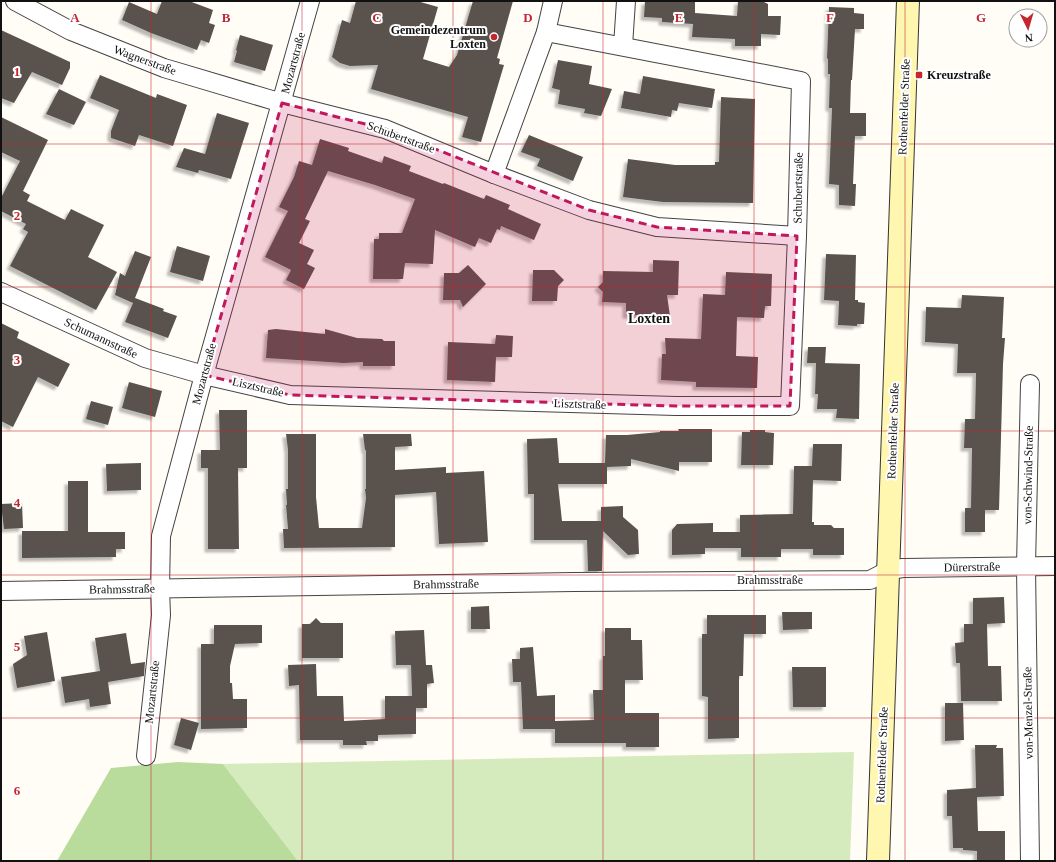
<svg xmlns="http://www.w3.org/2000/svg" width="1056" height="862" font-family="Georgia,serif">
  <defs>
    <filter id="shadow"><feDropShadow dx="-3.5" dy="3.5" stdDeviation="1" flood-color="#0004"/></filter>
  </defs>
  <rect width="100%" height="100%" fill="#fffdf5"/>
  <path fill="#d5ebbd" d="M854,752L850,861H298L223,764Z"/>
  <path fill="#b9dc9c" d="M178,762L223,764L298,861H57L111,768Z"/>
  <g fill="#5a524d" filter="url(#shadow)">
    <path d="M162,1H189L213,10L209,23L215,25L209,43L201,40L197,50L151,33L122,20L129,2L157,14Z"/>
    <path d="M356,1H417L438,7L423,59L449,67L457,55L473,1H513L497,58L500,59L499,64L504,65L481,142L462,137L468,117L371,89L378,65L350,66L340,63L332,57L342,20L350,23Z"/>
    <path d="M645,1H695V13L737,16L738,1H762L768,4V16H781L780,35L761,34V46H735V39L692,37L693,24L662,22V18L644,17Z"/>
    <path d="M829,7L854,8V13L864,14V29H855L852,80H851L850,113H866V136H855L853,184H856L855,206L839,205V185L829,184L832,108H829L830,74H828V59L827,58Z"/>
    <path d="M1,30L70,62V68L62,85L32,72L14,103L1,98Z"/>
    <path d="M240,35L273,45L265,71L234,62L237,51L236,50Z"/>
    <path d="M558,60L592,66L589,84L612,89L601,116L584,113L585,109L558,104L560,90L552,88Z"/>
    <path d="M100,75L156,98L157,94L187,105L173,146L139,135L135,146L111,138V131L119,110L90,98Z"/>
    <path d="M643,76L715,89L712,108L679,103L677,111L672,110L671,117L621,108L624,91L640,94Z"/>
    <path d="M59,89L86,102L74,125L46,114Z"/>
    <path d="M721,97L755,99L753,203L663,202L623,197L628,159L675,165H715V162H719Z"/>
    <path d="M217,113L249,123L231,179L199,170L198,173L176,167L184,148L205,154Z"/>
    <path d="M1,117L48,140L23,191L30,195L27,201L65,220L71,209L104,225L88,257L117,272L96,310L10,266L28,232L23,229L26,224L1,211V198L20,161L1,152Z"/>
    <path d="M529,135L583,157L573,181L537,166L540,159L521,152Z"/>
    <path d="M320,139L349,148L348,151L382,163L384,156L411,166L409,171L443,184L444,183L484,199L486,195L510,205L508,209L541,224L534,240L501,226L500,230L497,229L491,243L479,238L475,247L435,230L433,264L405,263L403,279H373L374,239H379V233H402L415,199L375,185L328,171L305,219L310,221L299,243L314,250L307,264L315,268L304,289L286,280L291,270L265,257L288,211L279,207L294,177L299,161L312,165Z"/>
    <path d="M177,246L210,256L203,281L170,272Z"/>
    <path d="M135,251L151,257L135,298L164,309L163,311L177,316L168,338L125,322L133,303L115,295L120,273L125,276Z"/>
    <path d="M826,254L856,255L855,300H858V302L865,303L864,324H857V326L838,325L839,301L824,300Z"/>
    <path d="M653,260L679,261L678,295H667L670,316L626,315V303L602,302L603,292L598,287L603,282V271L653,272Z"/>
    <path d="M468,265L486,284L463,307L460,300H443L444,273H459Z"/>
    <path d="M533,270H554L564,280L558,286L557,301H532Z"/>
    <path d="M726,272L772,274L771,306H765L764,318L737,317L736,356L758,357L757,388L696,387V382L661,380L662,354H666L665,338L701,339L703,294L725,295Z"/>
    <path d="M962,295L1004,297L1002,338H1005L1003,364L999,510H985V532H965V508H971L972,448H964L965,419H975L976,373H957L958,344L925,342L926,307L961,308Z"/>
    <path d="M1,323L19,332L17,338L70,364L58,387L38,377L13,427L1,421Z"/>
    <path d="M276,329L325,334V329L357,338L382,339L384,341H395V366H363V362L344,363L266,358L268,330Z"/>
    <path d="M496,335L513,336L512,357H496L495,382L447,380L448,342L495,344Z"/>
    <path d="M808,347H826L825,363H822L860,364L859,419L836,418L837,409H817L818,394H815L816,363H807Z"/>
    <path d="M129,382L162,391L155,417L122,408Z"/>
    <path d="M91,401L113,407L108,425L86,419Z"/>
    <path d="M219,410H247V468H238L239,549H208V468H201V450H220Z"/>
    <path d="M678,429H712V462H679V471L631,459V466L607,467V484H558L562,521H601V507L623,506V517L638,530L639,554L628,555L603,531L602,571H588L587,540H534V494H528L527,439L557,438L559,463H605L606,435H627L660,432V431H679Z"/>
    <path d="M750,430H765V432L774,433L773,465H741L742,432H750Z"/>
    <path d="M286,434H316V497L319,528H362L366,498L365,489H366V450H365L363,434H411L412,446L395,447V470L446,467V473L484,471L488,542L439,544L436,492L395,495V547L284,548L283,529H288L286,505H287L286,489H288V450Z"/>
    <path d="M813,444H842L841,481L813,480L812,522H814V525H831L834,528H844V555H813V549H781V557H741V548H705V554L672,555V530L677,524L713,523V532H740V515L793,514L794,466H812Z"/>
    <path d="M141,463V490L107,491L106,464Z"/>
    <path d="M68,481H88V532H125V549H116V557L22,558V531H68Z"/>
    <path d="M22,503L23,528L4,529L1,504Z"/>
    <path d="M1004,597L1005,623L987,624L988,666H1001L1002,701H961L960,663H956L955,643L964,642V624H973V598Z"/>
    <path d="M489,606L490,629H471V607Z"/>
    <path d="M782,612H812V629L783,630Z"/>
    <path d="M707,615H766V634H744L743,676H739V738L708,739V697L702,696V634H707Z"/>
    <path d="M316,618L321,623H343V658H302V624H310Z"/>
    <path d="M214,625H262V643L235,644L230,666V683H232L233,699H247V728L201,729V644H214Z"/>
    <path d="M605,628H631V640H642L643,680H625V713H659V747H626V743H555V729H523L521,682H513L512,659H520V648L533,647L537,696L555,695V721L594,720L593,690H603V656H605Z"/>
    <path d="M424,630L426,665H432L434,683L427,684V708H416V734L378,735V741H366L367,745H343V740H300L299,685L289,686L288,665L316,664L317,696H343L344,721L385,719V696H412L411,665H396L395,631Z"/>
    <path d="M47,632L55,681L17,688L13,664L27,655L24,636Z"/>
    <path d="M126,633L131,664L145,662L144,676L108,682L111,704L90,707L89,699L65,703L61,677L100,671L95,638Z"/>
    <path d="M792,667H826V707H793Z"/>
    <path d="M945,703H963L964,740L945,741Z"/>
    <path d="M181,718L199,723L191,750L174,745Z"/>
    <path d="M975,745H997L996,748H1003L1004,796L977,797L978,831H1005V861H977V851L963,850V848H953L952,816H947V790L976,788Z"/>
  </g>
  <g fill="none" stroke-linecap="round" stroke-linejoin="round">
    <defs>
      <g id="street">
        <path d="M15,1L71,31L164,68L282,103L385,129L494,174L589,210L657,227L797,236L801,81L546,32"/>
        <path d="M623,46L626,1"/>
        <path d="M494,174L546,32L553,1"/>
        <path d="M1,292L145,358L204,375L290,395L676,406H790L797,236"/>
        <path d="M1030,384L1026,566L1030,861"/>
        <path d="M1,591L574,582L870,580L889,570L903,568L1055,566"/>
        <path d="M146,756L161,615L160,588L161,536L204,375L310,1"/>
      </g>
      <path id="secondary" d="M878,861L908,1"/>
    </defs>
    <use href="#street" stroke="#444" stroke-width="20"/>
    <use href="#secondary" stroke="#333" stroke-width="24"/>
    <use href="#street" stroke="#fff" stroke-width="18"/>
    <use href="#secondary" stroke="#fff6b0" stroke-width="22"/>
  </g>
  <path fill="#c2185b" fill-opacity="0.2" stroke="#c2185b" stroke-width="3" stroke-dasharray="8 5" stroke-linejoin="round" d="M282,103L385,129L589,210L657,227L797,236L790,406H676L290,395L204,375Z"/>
  <path fill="none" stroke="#c4262e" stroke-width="1" stroke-opacity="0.55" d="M151,1V861M302,1V861M453,1V861M603,1V861M754,1V861M905,1V861M1,144H1055M1,287H1055M1,431H1055M1,575H1055M1,718H1055"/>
  <g fill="#c4262e" stroke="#fff" stroke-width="1.5">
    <circle cx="494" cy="37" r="4"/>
    <rect x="915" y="71" width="8" height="8" rx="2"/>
  </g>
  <g text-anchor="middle" stroke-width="4" stroke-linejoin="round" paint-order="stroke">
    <g font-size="12" font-weight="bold" fill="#111" stroke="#fff" text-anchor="end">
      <text x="486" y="34">Gemeindezentrum<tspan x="486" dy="14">Loxten</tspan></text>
      <text x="927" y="79" text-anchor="start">Kreuzstraße</text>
    </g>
    <g font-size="12" fill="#111" stroke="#fff">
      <text transform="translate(145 60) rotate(20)" y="4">Wagnerstraße</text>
      <text transform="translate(293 63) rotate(-75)" y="4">Mozartstraße</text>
      <text transform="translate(904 107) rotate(-88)" y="4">Rothenfelder Straße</text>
      <text transform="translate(401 137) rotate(20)" y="4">Schubertstraße</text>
      <text transform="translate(798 188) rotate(-89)" y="4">Schubertstraße</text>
      <text transform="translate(101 338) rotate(25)" y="4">Schumannstraße</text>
      <text transform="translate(204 374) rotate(-75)" y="4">Mozartstraße</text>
      <text transform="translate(258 387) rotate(13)" y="4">Lisztstraße</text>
      <text transform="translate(580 404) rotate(2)" y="4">Lisztstraße</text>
      <text transform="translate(893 431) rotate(-88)" y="4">Rothenfelder Straße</text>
      <text transform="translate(1028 475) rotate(-89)" y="4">von-Schwind-Straße</text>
      <text transform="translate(972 567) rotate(-1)" y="4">Dürerstraße</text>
      <text x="770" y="584">Brahmsstraße</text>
      <text transform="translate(446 584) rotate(-1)" y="4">Brahmsstraße</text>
      <text transform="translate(122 589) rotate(-1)" y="4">Brahmsstraße</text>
      <text transform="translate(152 692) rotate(-84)" y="4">Mozartstraße</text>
      <text transform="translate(1028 713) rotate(-91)" y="4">von-Menzel-Straße</text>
      <text transform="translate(882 755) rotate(-88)" y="4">Rothenfelder Straße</text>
    </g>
    <g font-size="14" font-weight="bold" fill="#111" stroke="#fff">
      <text x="649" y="323">Loxten</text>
    </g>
  </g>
  <g font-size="13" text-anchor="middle" font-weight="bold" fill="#c4262e" stroke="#fff" stroke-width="4" stroke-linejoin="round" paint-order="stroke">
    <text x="75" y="22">A</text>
    <text x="226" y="22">B</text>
    <text x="377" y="22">C</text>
    <text x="528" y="22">D</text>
    <text x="679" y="22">E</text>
    <text x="830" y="22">F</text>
    <text x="981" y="22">G</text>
    <text x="17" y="76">1</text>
    <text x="17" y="220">2</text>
    <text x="17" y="364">3</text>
    <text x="17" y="507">4</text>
    <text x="17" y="651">5</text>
    <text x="17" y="795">6</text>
  </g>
  <rect width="1056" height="862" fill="none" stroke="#111111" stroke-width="4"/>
  <g transform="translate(1028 28) rotate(175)"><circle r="19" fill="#ffffff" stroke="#a0a0a0"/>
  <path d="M0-3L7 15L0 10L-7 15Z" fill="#c4262e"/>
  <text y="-6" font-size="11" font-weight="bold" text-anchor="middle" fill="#111111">N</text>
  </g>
</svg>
